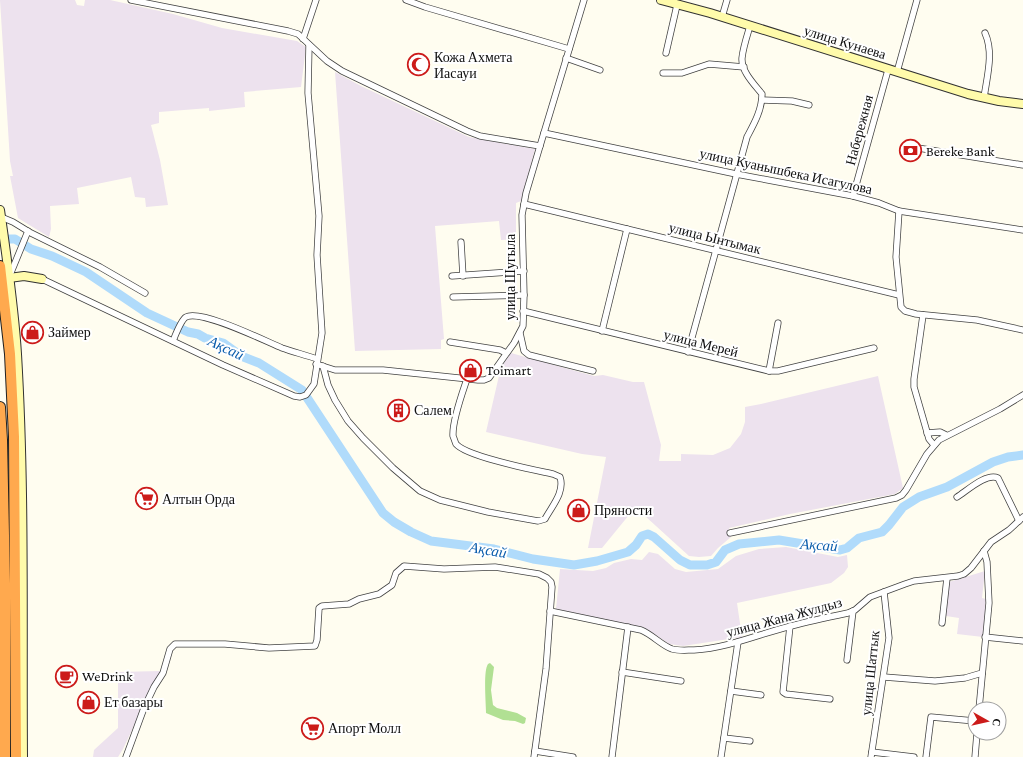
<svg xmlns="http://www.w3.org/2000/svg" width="1023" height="757" font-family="'Crimson Pro',serif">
  <rect width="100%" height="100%" fill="#fffdf0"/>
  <g fill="#ede2ee">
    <path d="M0,0H75L77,5L84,6L85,0H110L173,14L222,28L297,41L306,47L301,87L244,92L245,107L209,111V108L159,112V123L151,125L160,160L168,205L146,207L145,198L135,197L131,177L77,188L79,204L50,206L51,229L49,237L18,218L10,176H13L10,161Z"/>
    <path d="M335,72L361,86L469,137L535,149L521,201L516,203V239L501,240L499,221L435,226L444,339L441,340V349L355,351Z"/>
    <path d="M511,353L594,376L603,375L633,382H644L661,445L659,461H681V454L713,455L730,448L741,434L745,422V407L761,404L878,376L903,488L895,494L790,514L729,528L731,537L718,548L711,556L699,557L689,556L645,516L644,510L629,515L602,548H588L606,457L582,454L486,432L501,367Z"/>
    <path d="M786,547L838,557L847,555L848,567L844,573L831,583L737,603L742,637L683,646L669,644L645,628L556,609L560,569L593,571L606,568L614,563L631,559L642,560L649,552L658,554L675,569L686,572L718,569L736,556L759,549Z"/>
    <path d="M985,571L982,598L986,599L983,637L957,634L959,618L946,616L949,582Z"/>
    <path d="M160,671L123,749L118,757H93L94,750L118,728V672Z"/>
  </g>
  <path fill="#b1e093" d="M490,663L494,667L491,690L493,705L497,708L517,713L526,718L525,723L523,724L515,721L503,720L486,713C486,703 483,671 488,664Z"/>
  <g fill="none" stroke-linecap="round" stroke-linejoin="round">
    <path stroke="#b0dbfb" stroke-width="9" d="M10,239H15L31,249L52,256L86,272L147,313L188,332L198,334L205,338L223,343L241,356L259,363L302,390L383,513L394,522L411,532L431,541L494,549L533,559L574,565L597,561L628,552L636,545L642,536L648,534L654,537L680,560L690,565H707L716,562L725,550L739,544L779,540L840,550L847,548L859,538L882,532L889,525L903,507L919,497L947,487L993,462L1008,457L1023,455"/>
    <defs>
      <g id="street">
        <path d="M131,0L288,31L298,34L327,61L342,71L467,131L480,136L540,146"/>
        <path d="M406,0L425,7L569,49"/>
        <path d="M722,17L727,0"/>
        <path d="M303,39L316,0"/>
        <path d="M666,53L677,5"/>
        <path d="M566,58L600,70"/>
        <path d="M897,72L917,0"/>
        <path d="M663,73H682L709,64L744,67"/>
        <path d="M984,98C987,76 994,53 985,33"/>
        <path d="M762,100L792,101L809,105"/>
        <path d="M544,133L736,174L853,196L879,203L899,211L1023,230"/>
        <path d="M918,148L1023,165"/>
        <path d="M853,196L888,70"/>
        <path d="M524,204L899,295"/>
        <path d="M899,211L896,257L901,307L905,311L916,314L977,320L1023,330"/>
        <path d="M1,217L13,222L31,233L100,267L145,293"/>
        <path d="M461,242L463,276"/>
        <path d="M10,275L28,231"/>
        <path d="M452,276L524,271"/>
        <path d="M42,279L223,365L294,396L300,397L306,395L314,384L322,333L317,255L319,216L308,93L309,45"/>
        <path d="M453,297L524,295"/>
        <path d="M523,311L769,371H778L874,348"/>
        <path d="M923,315L914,379V387L929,439L934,445"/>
        <path d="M602,331L627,229"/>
        <path d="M520,333L524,351L529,355L593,371"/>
        <path d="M173,341C175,336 181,320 186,317C201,309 265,341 282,348C293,352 306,355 317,359"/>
        <path d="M450,342L500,350L506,353"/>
        <path d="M688,352L747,137C754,124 762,110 762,94C754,84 741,71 742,58C743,48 747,36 750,26"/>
        <path d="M316,364L335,370H383L478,380H484L489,378L514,343L523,326L524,295L522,215L526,193L540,146L584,0"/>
        <path d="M323,366L328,385L335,400L348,421L363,438L393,468L420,491L440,500L488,512L538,521L545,519C552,506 565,492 560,477L553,474C535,470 467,457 456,444C455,442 454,438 453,436C452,421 462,394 467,379"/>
        <path d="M769,371L778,323"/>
        <path d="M927,433L940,432L946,435"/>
        <path d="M957,497C968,490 986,473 998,478L1019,521"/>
        <path d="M730,533L896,498L902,495L906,490L927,454L939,440L1000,409L1023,395"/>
        <path d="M550,611L641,630C653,635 661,645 672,649C679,651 687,650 694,650C728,648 759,634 791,626C810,621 829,617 848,613L855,610L870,597L905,584L914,581L958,576L964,574L971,568L991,542L1009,530L1023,517"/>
        <path d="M942,623L947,578"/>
        <path d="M790,626L783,692L786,694L830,699"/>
        <path d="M985,637L1023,641"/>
        <path d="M847,660L853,611"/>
        <path d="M622,672L681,681"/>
        <path d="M884,677L935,681L965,678L982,673"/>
        <path d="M731,691L761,695"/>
        <path d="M979,709L989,603L987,562L984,551"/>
        <path d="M724,738L750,741"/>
        <path d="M535,751L573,757"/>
        <path d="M872,752L914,757"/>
        <path d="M126,757L144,708L154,687L163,673L170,649L175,644H225L269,648L315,646L317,640L319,608L322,606L349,604L359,599L379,594L392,585L396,573L404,566L444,569L495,567L539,574L547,578L551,582L552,587L546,669L534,757"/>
        <path d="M612,757L628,627"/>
        <path d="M721,757L738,642"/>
        <path d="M871,757L889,638L884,592"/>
        <path d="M926,757L931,717L975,721"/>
        <path d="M975,757L977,733"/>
      </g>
      <g id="secondary">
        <path d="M661,0L710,13L968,94L999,101L1023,104"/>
        <path d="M0,210C7,258 14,306 17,354C25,488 22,623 23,757"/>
        <path d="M9,278L24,276L42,279"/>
      </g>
      <g id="highway">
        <path d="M0,266L10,354L14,437L16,757"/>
        <path d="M0,407L2,440L5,583V757"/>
      </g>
    </defs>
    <use href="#street" stroke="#424242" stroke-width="7"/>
    <use href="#secondary" stroke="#313131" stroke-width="10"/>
    <use href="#highway" stroke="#202020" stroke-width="12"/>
    <use href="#street" stroke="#fff" stroke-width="5.5"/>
    <use href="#secondary" stroke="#fffbab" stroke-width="8"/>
    <use href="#highway" stroke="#ffa94e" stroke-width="10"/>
  </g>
  <defs>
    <symbol id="mosque-ring" viewBox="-11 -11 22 22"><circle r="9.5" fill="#fff" stroke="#cc1b1a" stroke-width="1.5"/><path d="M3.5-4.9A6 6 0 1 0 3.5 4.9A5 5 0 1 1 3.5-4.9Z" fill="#cc1b1a"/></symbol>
    <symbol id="bank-ring" viewBox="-11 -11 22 22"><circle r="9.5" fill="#fff" stroke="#cc1b1a" stroke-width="1.5"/><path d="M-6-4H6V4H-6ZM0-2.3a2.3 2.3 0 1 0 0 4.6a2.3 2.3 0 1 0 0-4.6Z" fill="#cc1b1a"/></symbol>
    <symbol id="shop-ring" viewBox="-11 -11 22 22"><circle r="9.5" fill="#fff" stroke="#cc1b1a" stroke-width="1.5"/><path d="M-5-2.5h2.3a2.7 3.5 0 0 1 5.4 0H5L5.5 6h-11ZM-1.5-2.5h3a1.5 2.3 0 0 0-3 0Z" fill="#cc1b1a"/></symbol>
    <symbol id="building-ring" viewBox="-11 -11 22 22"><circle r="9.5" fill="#fff" stroke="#cc1b1a" stroke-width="1.5"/><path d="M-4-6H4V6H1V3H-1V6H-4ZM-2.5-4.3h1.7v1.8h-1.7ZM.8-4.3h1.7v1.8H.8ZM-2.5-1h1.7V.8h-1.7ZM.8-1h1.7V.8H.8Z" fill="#cc1b1a"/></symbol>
    <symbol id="supermarket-ring" viewBox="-11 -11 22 22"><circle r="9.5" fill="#fff" stroke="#cc1b1a" stroke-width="1.5"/><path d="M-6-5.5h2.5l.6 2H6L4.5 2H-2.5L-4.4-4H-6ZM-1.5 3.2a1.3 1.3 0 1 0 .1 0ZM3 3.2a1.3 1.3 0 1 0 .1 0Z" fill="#cc1b1a"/></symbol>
    <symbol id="cafe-ring" viewBox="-11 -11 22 22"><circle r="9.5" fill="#fff" stroke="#cc1b1a" stroke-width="1.5"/><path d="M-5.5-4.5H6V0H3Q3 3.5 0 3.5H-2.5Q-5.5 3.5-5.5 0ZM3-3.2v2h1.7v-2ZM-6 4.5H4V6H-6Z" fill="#cc1b1a"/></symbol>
  </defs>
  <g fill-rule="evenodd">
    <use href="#mosque-ring" x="406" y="52" width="25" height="25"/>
    <use href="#bank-ring" x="898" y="138" width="25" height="25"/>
    <use href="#shop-ring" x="20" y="320" width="25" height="25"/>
    <use href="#shop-ring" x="458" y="358" width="25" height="25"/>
    <use href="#building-ring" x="386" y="398" width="25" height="25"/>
    <use href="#supermarket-ring" x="134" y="486" width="25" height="25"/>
    <use href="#shop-ring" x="566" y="498" width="25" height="25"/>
    <use href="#cafe-ring" x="54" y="664" width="25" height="25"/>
    <use href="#shop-ring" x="76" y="690" width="25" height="25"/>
    <use href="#supermarket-ring" x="300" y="716" width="25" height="25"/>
  </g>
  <g text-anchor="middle" stroke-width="4" stroke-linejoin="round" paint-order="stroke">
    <g font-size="14" fill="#0f0f0f" stroke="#fff">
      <text transform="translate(845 42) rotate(17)" y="5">улица Кунаева</text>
      <text transform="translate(859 130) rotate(-75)" y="5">Набережная</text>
      <text transform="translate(786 171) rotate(12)" y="5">улица Куанышбека Исагулова</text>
      <text transform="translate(715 238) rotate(14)" y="5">улица Ынтымак</text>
      <text transform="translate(510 277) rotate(-90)" y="5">улица Шугыла</text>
      <text transform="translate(701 343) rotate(14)" y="5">улица Мерей</text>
      <text transform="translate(784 617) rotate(-15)" y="5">улица Жана Жулдыз</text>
      <text transform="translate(870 673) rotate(-84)" y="5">улица Шаттык</text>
    </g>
    <g font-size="14" fill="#0f0f0f" stroke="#fff" text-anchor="start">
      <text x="434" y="62">Кожа Ахмета<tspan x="434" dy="16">Иасауи</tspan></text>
      <text x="926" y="156">Bereke Bank</text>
      <text x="48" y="337">Займер</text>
      <text x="486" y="375">Toimart</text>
      <text x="414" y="415">Салем</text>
      <text x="162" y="504">Алтын Орда</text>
      <text x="594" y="515">Пряности</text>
      <text x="82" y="681">WeDrink</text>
      <text x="104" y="707">Ет базары</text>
      <text x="328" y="733">Апорт Молл</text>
    </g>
    <g font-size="15" font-style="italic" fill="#0c5dac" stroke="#fff">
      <text transform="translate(226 348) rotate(25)" y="5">Ақсай</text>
      <text transform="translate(819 545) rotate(4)" y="5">Ақсай</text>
      <text transform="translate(488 550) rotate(10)" y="5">Ақсай</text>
    </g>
  </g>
  <g transform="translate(987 721) rotate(98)"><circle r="19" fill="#ffffff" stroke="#9f9f9f"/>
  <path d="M0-3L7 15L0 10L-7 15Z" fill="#cc1b1a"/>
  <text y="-6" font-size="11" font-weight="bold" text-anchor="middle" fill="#0f0f0f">С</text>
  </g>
</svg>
